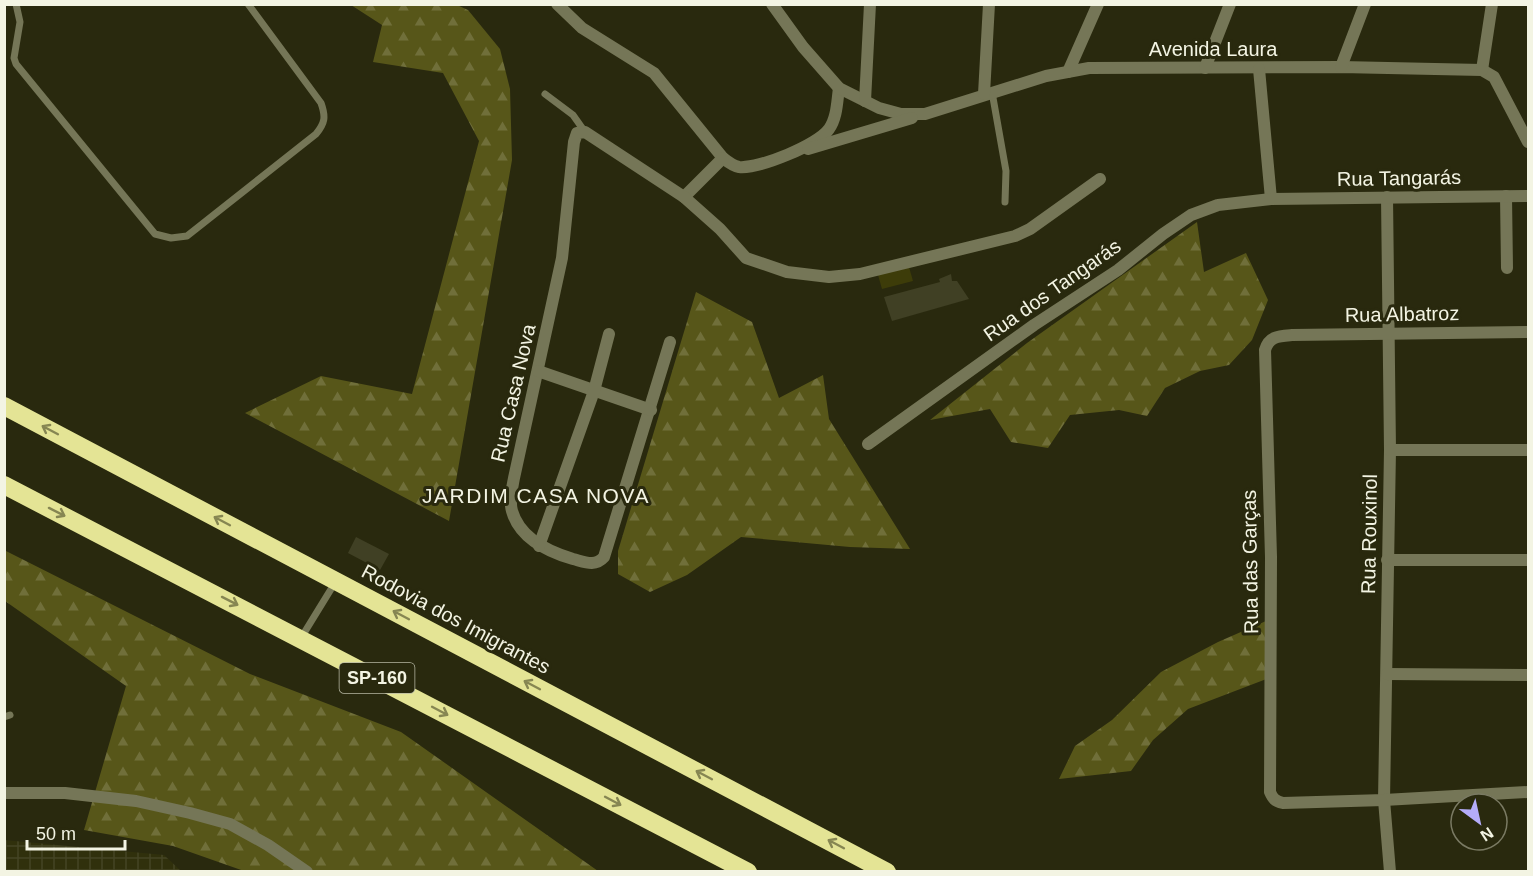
<svg xmlns="http://www.w3.org/2000/svg" width="1533" height="876" font-family="Helvetica,sans-serif">
  <defs>
    <pattern id="industrial-grid" width="8" height="8" patternUnits="userSpaceOnUse" patternTransform="scale(1.5)"><rect width="8" height="8" fill="#30300c"/><path d="M0 4h8M4 0v8" fill="none" stroke="#444424"/></pattern>
    <pattern id="forest-firs" width="22" height="20" patternUnits="userSpaceOnUse" patternTransform="scale(1.5)"><rect width="22" height="20" fill="#575619"/><path d="M5 1l3.5 6h-7zM16 11l3.5 6h-7z" fill="#706f3a"/></pattern>
  </defs>
  <rect width="100%" height="100%" fill="#29290e"/>
  <path fill="url(#industrial-grid)" d="M4,840L164,855L181,871H5Z"/>
  <g fill="url(#forest-firs)">
    <path d="M351,5H457L468,10L500,49L510,89L512,160L449,521L245,413L321,376L412,394L479,141L443,73L373,62L382,25Z"/>
    <path d="M1197,222L1204,272L1246,253L1268,300L1252,340L1229,365L1200,371L1165,388L1147,416L1119,410L1070,415L1048,448L1011,442L990,409L930,420L1027,343Z"/>
    <path d="M696,292L752,322L779,398L823,375L829,419L910,549L850,547L741,537L687,575L650,592L618,574V551Z"/>
    <path d="M4,550L250,674L401,732L598,871H244L173,846L84,830L126,686L5,601Z"/>
    <path d="M1266,621L1269,678L1188,709L1153,740L1131,771L1059,779L1075,746L1112,720L1161,672L1218,642Z"/>
  </g>
  <path fill="#3d3c09" d="M909,267L913,281L882,289L878,275Z"/>
  <g fill="#404024">
    <path d="M951,274L952,281H957L969,299L892,321L884,297L940,282L939,279Z"/>
    <path d="M356,537L389,554L380,570L348,553Z"/>
  </g>
  <g fill="none" stroke-linecap="round" stroke-linejoin="round">
    <g stroke="#757657" stroke-width="7">
      <path d="M16,4L20,22L14,58L16,64L155,234L171,238L187,236L316,134C325,123 326,117 321,103L248,4"/>
      <path d="M992,92L1006,171L1005,202"/>
      <path d="M545,94L573,115L585,132"/>
      <path d="M301,638L336,581"/>
      <path d="M4,717L10,715"/>
    </g>
    <g stroke="#757657" stroke-width="12">
      <path d="M557,4L582,28L654,73L723,158C728,162 733,166 739,167C759,169 818,145 829,129C837,118 837,102 839,88"/>
      <path d="M772,4L803,47L839,88L879,108L901,114H925L1046,76L1089,68L1341,67L1482,70L1494,77L1528,142"/>
      <path d="M1341,67L1365,4"/>
      <path d="M1205,68L1230,4"/>
      <path d="M1259,69L1271,199"/>
      <path d="M1482,70L1492,4"/>
      <path d="M1068,72L1098,4"/>
      <path d="M984,94L989,4"/>
      <path d="M865,101L870,4"/>
      <path d="M808,149L912,118"/>
      <path d="M1506,196L1507,268"/>
      <path d="M684,197L723,158"/>
      <path d="M1387,197L1390,450L1384,800L1390,872"/>
      <path d="M1528,332L1292,335C1279,336 1269,336 1265,350L1271,557L1270,792C1273,799 1275,801 1283,803L1384,800L1528,792"/>
      <path d="M670,342L604,557C595,567 585,562 573,559C549,552 520,539 512,511C509,501 512,489 514,478L562,258L574,142L577,133L585,132L684,197L720,229L746,258L787,272L829,277L860,274L1015,236L1030,229L1100,179"/>
      <path d="M538,371L651,410"/>
      <path d="M868,444L1034,325L1118,270L1163,234L1191,215L1218,205L1271,199L1528,196"/>
      <path d="M1390,450H1528"/>
      <path d="M539,546L594,391L609,334"/>
      <path d="M1387,560H1528"/>
      <path d="M1387,674L1528,675"/>
      <path d="M4,793H65L136,801L190,813L230,824L268,845L307,872"/>
    </g>
    <g stroke="#e4e495" stroke-width="18">
      <path d="M4,406L887,872"/>
      <path d="M4,485L748,872"/>
    </g>
  </g>
  <defs><path id="oneway-shaft" d="M-6 0H5M1.5-3L5.5 0L1.5 3" fill="none" stroke-width="1.6" stroke-linecap="round" stroke-linejoin="round" transform="scale(1.5)"/></defs>
  <g stroke="#868652">
    <use href="#oneway-shaft" transform="translate(50 430) rotate(-152)"/>
    <use href="#oneway-shaft" transform="translate(57 512) rotate(27)"/>
    <use href="#oneway-shaft" transform="translate(222 521) rotate(-152)"/>
    <use href="#oneway-shaft" transform="translate(230 601) rotate(27)"/>
    <use href="#oneway-shaft" transform="translate(401 615) rotate(-152)"/>
    <use href="#oneway-shaft" transform="translate(532 685) rotate(-152)"/>
    <use href="#oneway-shaft" transform="translate(440 711) rotate(28)"/>
    <use href="#oneway-shaft" transform="translate(704 775) rotate(-152)"/>
    <use href="#oneway-shaft" transform="translate(613 801) rotate(28)"/>
    <use href="#oneway-shaft" transform="translate(836 844) rotate(-152)"/>
  </g>
  <g text-anchor="middle" stroke-width="6" stroke-linejoin="round" paint-order="stroke">
    <rect fill="#29290e" stroke="#b6b7a3" stroke-width="1.5" x="339.5" y="663" width="75" height="30" rx="4.5"/>
    <g font-size="18" font-weight="bold" fill="#f3f4e3">
      <text x="377" y="684">SP-160</text>
    </g>
    <g font-size="20" fill="#f3f4e3" stroke="#29290e">
      <text x="1213" y="56">Avenida Laura</text>
      <text transform="translate(1399 178) rotate(-1)" y="7">Rua Tangarás</text>
      <text transform="translate(1052 290) rotate(-35)" y="7">Rua dos Tangarás</text>
      <text transform="translate(1402 314) rotate(-1)" y="7">Rua Albatroz</text>
      <text transform="translate(513 393) rotate(-77)" y="7">Rua Casa Nova</text>
      <text transform="translate(1369 534) rotate(-89)" y="7">Rua Rouxinol</text>
      <text transform="translate(1250 562) rotate(-91)" y="7">Rua das Garças</text>
      <text transform="translate(456 619) rotate(28)" y="7">Rodovia dos Imigrantes</text>
    </g>
    <g font-size="21" letter-spacing="1.5" fill="#f3f4e3" stroke="#29290e">
      <text x="536" y="503">JARDIM CASA NOVA</text>
    </g>
  </g>
  <rect width="1533" height="876" fill="none" stroke="#f3f4e3" stroke-width="12"/>
  <g transform="translate(1479 822) rotate(147)"><circle r="28" fill="#29290e" stroke="#7a7a63" stroke-width="1.5"/>
  <path d="M0-4.5L10 22L0 15L-10 22Z" fill="#b4acf9"/>
  <text y="-9" font-size="16" font-weight="bold" text-anchor="middle" fill="#f3f4e3">N</text>
  </g>
  <path d="M27 840v9h98v-9" fill="none" stroke="#f3f4e3" stroke-width="3"/>
  <text x="36" y="840" font-size="18" fill="#f3f4e3" stroke="#29290e" stroke-width="4.5" paint-order="stroke">50 m</text>
</svg>
